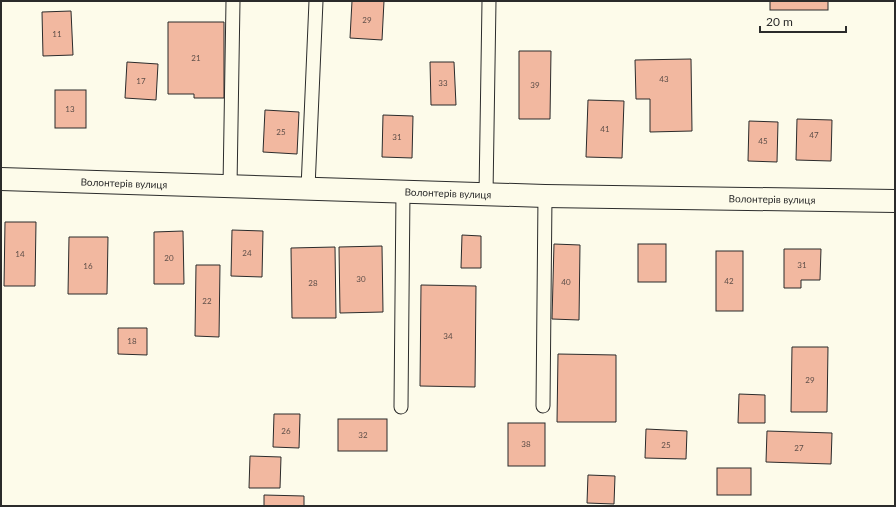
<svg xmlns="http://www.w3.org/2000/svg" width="896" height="507" font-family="Lato,sans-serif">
  <rect width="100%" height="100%" fill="#fdfbea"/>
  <g fill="#f2b8a0" stroke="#2b2b2b">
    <path d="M352,1H384L382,40L350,38Z"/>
    <rect x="770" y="1" width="58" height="9"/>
    <path d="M71,11L73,55L43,56L42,12Z"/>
    <path d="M168,22H224V98H194V94H168Z"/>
    <path d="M519,51H551L550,119H519Z"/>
    <path d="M691,59L692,131L650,132V99H636L635,60Z"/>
    <path d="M127,62L158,64L156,100L125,98Z"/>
    <path d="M430,62H454L456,105H431Z"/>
    <rect x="55" y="90" width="31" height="38"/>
    <path d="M588,100L624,101L622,158L586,157Z"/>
    <path d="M265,110L299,112L297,154L263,152Z"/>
    <path d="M383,115L413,116L412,158L382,157Z"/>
    <path d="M797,119L832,120L831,161L796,160Z"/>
    <path d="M749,121L778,122L777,162L748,161Z"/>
    <path d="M5,222H36L35,286H4Z"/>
    <path d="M232,230L263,231L262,277L231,276Z"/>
    <path d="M183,231L184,284H154V232Z"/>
    <path d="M462,235L481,236V268H461Z"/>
    <path d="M69,237H108L107,294H68Z"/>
    <path d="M554,244L580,245L579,320L552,319Z"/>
    <rect x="638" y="244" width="28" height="38"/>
    <path d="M382,246L383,312L340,313L339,247Z"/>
    <path d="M335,247L336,318H292L291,248Z"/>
    <path d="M784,249H821L820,280H801V288H784Z"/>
    <rect x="716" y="251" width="27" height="60"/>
    <path d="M196,265H220L219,337L195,336Z"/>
    <path d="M421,285L476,286L475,387L420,386Z"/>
    <path d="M118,328H147V355L118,354Z"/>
    <path d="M792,347H828L827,412H791Z"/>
    <path d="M558,354L616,355V422H557Z"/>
    <path d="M739,394L765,395V423H738Z"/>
    <path d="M274,414H300L299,448L273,447Z"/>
    <rect x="338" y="419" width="49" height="32"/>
    <rect x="508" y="423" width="37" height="43"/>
    <path d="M646,429L687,431L686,459L645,458Z"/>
    <path d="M767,431L832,433L831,464L766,462Z"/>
    <path d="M250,456L281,457L280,488H249Z"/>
    <rect x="717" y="468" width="34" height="27"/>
    <path d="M588,475L615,476L614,504L587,503Z"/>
    <path d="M264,495L304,496V506H264Z"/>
  </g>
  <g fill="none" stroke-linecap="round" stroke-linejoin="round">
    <defs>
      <g id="service">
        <path d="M230,186L233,1"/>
        <path d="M308,188L316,1"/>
        <path d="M486,194L489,1"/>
        <path d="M543,406L545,196"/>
        <path d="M401,407L403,191"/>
      </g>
      <path id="tertiary" d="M1,179L545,196L895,201"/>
    </defs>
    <use href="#service" stroke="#2b2b2b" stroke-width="15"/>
    <use href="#tertiary" stroke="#2b2b2b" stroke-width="24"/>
    <use href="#service" stroke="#fdfbea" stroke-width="13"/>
    <use href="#tertiary" stroke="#fdfbea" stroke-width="22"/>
  </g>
  <g text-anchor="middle" stroke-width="3" stroke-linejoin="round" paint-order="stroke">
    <g font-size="8" fill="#5d4e48">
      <text x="367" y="23">29</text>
      <text x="57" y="37">11</text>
      <text x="196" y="61">21</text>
      <text x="664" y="82">43</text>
      <text x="141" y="84">17</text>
      <text x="443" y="86">33</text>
      <text x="535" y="88">39</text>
      <text x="70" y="112">13</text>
      <text x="605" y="132">41</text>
      <text x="281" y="135">25</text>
      <text x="814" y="138">47</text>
      <text x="397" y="140">31</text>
      <text x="763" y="144">45</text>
      <text x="247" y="256">24</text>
      <text x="20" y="257">14</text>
      <text x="169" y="261">20</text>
      <text x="802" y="268">31</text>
      <text x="88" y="269">16</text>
      <text x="361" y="282">30</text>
      <text x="729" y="284">42</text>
      <text x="566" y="285">40</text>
      <text x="313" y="286">28</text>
      <text x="207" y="304">22</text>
      <text x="448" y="339">34</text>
      <text x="132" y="344">18</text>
      <text x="810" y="383">29</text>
      <text x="286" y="434">26</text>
      <text x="363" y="438">32</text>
      <text x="526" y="447">38</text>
      <text x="666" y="448">25</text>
      <text x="799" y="451">27</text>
    </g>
    <g font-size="10" fill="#2b2b2b" stroke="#fdfbea">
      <text transform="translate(124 183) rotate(2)" y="4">Волонтерів вулиця</text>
      <text transform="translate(448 193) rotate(2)" y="4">Волонтерів вулиця</text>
      <text transform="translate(772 199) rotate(1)" y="4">Волонтерів вулиця</text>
    </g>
  </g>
  <rect width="896" height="507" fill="none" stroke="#2b2b2b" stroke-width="4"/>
  <path d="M760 26v6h86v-6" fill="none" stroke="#2b2b2b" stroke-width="2"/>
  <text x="766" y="26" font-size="12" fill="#2b2b2b" stroke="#fdfbea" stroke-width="3" paint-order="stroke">20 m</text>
</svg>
